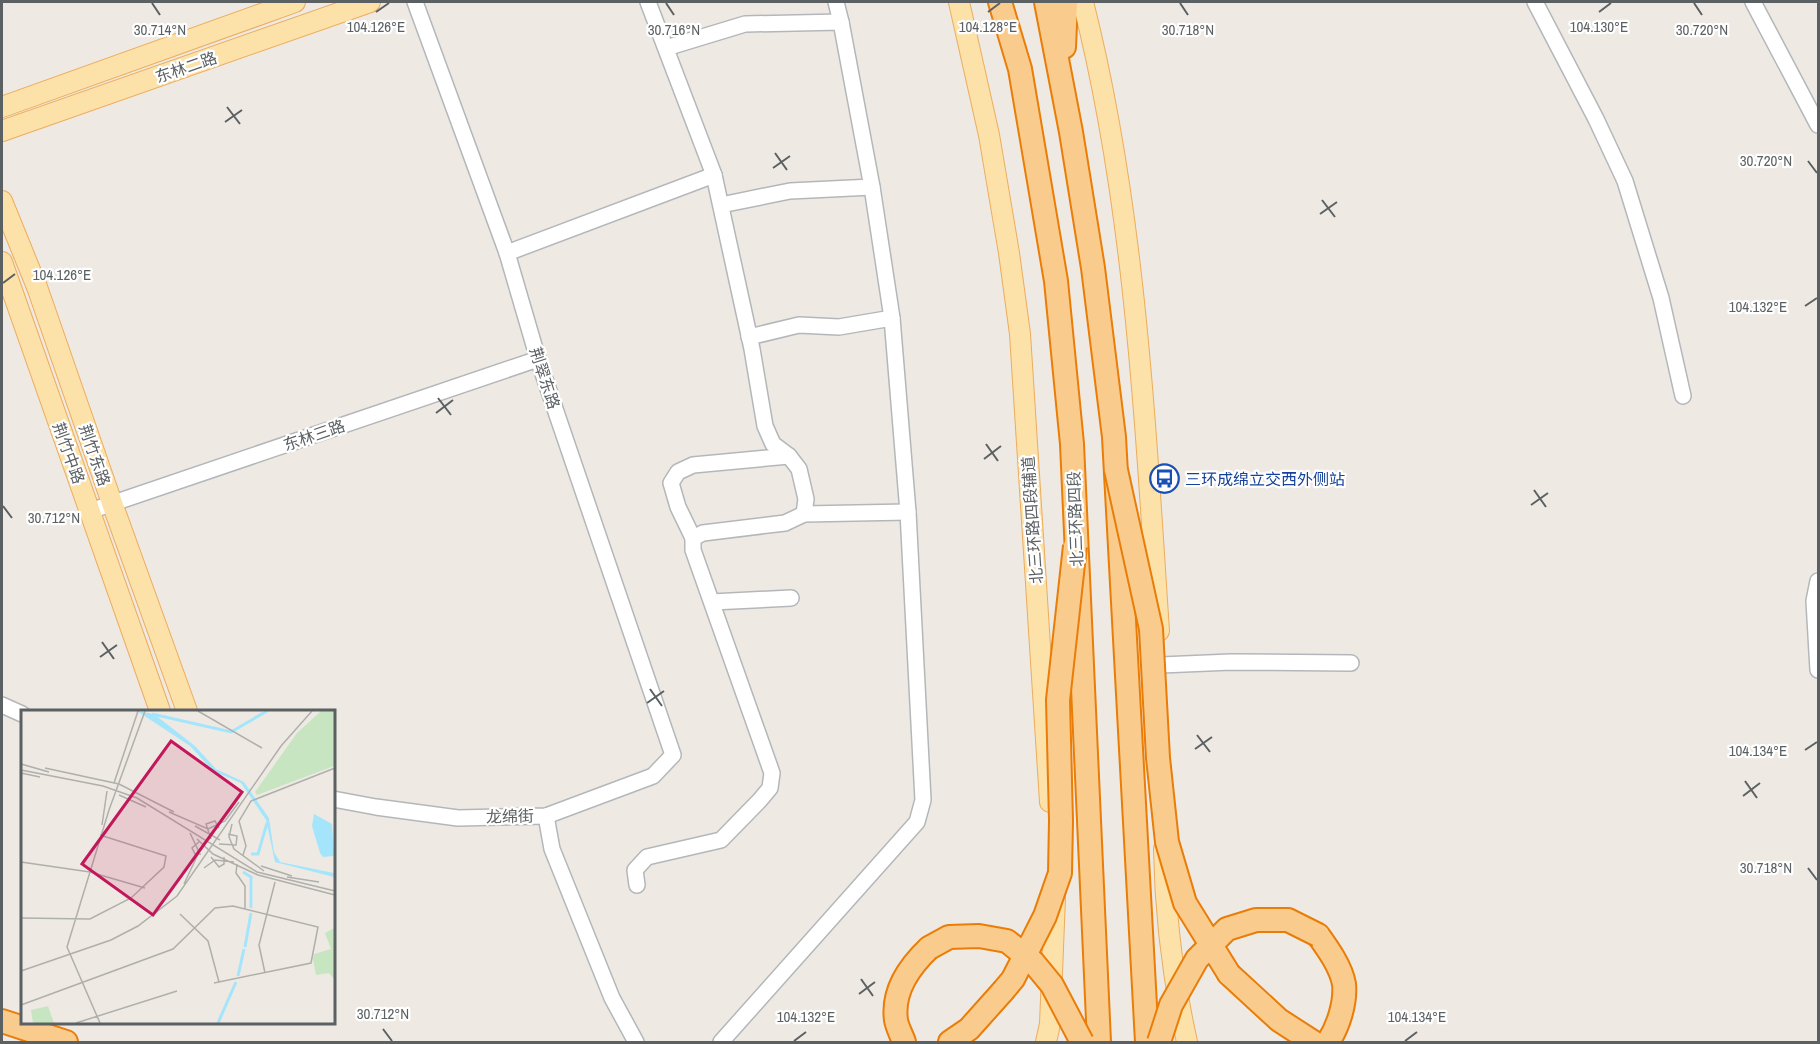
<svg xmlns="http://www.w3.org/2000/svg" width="1820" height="1044" viewBox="0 0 1820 1044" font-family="'Archivo Narrow','Noto Sans SC',sans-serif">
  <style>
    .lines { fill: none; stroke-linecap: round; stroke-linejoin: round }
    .minor-casing { stroke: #b4b7ba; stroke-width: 18 }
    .major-casing { stroke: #edac5d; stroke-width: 22 }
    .highway-casing { stroke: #ea7d07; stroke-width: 26 }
    .minor { stroke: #fff; stroke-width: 15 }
    .major { stroke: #fce1a9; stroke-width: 20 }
    .highway { stroke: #f9cc8e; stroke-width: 22 }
    .highway-bridge-casing { stroke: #ea7d07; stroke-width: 26; stroke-linecap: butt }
    .highway-bridge { stroke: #f9cc8e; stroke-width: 22 }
    .ticks { fill: none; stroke: #5b6063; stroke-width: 2 }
    .labels { text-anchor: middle; stroke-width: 4.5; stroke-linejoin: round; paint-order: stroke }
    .street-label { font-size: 16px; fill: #5b6063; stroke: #fff }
    .transit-label { font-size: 16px; fill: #164399; stroke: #fff; text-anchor: start }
    .inset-river { fill: none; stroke: #a5e5fc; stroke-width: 3 }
    .inset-road { fill: none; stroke: #afafac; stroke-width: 1.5 }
    .view { fill: #c2185b; fill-opacity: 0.15; stroke: #c2185b; stroke-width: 3 }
    .inset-edge { fill: none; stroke: #5b6063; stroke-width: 3 }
    .ticks-label { font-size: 15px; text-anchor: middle; fill: #5b6063; stroke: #fff; stroke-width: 4.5; stroke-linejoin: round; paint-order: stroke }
  </style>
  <rect width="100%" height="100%" fill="#eeeae3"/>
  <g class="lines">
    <defs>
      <g id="minor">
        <polyline points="836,2 841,22"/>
        <polyline points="1535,2 1596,119 1625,181 1661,298 1683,396"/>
        <polyline points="1753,2 1818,125"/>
        <polyline points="666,48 745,24 841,22 872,187 892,318 908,512 923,800 917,822 721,1042"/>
        <polyline points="721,205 790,191 872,187"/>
        <polyline points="507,253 714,175 648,2"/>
        <polyline points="749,337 799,325 839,327 892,318"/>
        <polyline points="90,511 538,359"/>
        <polyline points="804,514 908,512"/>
        <polyline points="693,538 678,507 671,483 678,472 693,465 789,456"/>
        <polyline points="1818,581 1814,601 1818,670"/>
        <polyline points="712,602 791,598"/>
        <polyline points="1161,665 1231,662 1351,663"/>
        <polyline points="2,705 22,714"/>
        <polyline points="333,799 376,807 458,818 546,816 653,776 673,755 538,359 507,253 415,2"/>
        <polyline points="546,816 552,849 612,998 636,1042"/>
        <polyline points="637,885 635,870 647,857 721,840 760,800 770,788 772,773 693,550 693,538 703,533 785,523 804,514 806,499 799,469 789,456 773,444 765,426 752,349 714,175"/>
      </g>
      <g id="major">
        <polyline points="959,2 989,135 1009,253 1020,334 1050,802"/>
        <path d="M1083,2C1135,207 1145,420 1159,631"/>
        <polyline points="2,107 295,2"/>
        <polyline points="2,131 370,2"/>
        <polyline points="2,201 37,287 112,503 187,711"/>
        <polyline points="2,262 160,711"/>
        <path d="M1164,849C1165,914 1173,979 1187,1042"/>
        <polyline points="1046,1042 1050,1024 1055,897"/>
      </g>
      <g id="highway">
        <polyline points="1000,2 1020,69 1056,281 1072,444 1099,1042"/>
        <polyline points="1046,2 1071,132 1093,268 1114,437 1147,1042"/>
        <polyline points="1064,47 1066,2"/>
        <path d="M1318,935C1328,949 1341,967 1344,984C1346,1003 1338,1027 1328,1042"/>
        <polyline points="1229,974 1279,1020 1313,1042"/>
        <polyline points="2,1021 66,1042"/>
        <path d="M904,1042C902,1036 897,1027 896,1020C892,991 909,967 929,948"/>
        <polyline points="950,1042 969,1029 1003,991"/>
      </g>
    </defs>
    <use href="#minor" class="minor-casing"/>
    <use href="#major" class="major-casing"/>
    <use href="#highway" class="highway-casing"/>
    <use href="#minor" class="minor"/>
    <use href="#major" class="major"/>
    <use href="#highway" class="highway"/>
    <defs>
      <g id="highway-bridge">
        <polyline points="1116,470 1151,629 1158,758 1167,842 1185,903 1229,974"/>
        <polyline points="929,948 949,937 979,936 1007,941 1033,962 1052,985 1082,1042"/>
        <polyline points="1003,991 1013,979 1045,916 1060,873 1061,821 1058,700 1075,546"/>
        <polyline points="1159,1042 1171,1005 1197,959 1227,929 1256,920 1288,920 1318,935"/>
      </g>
    </defs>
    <use href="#highway-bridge" class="highway-bridge-casing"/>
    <use href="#highway-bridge" class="highway-bridge"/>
  </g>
  <path class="ticks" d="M152,3L160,15M666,3L674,15M1180,3L1188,15M1694,3L1702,15M376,12L389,3M988,12L1000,3M1599,12L1611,3M227,107L240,124M225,122L242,110M775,153L787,170M1808,161L1817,173M773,168L790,156M1322,200L1335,217M1320,214L1337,202M3,283L15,274M1805,306L1817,298M438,398L451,415M436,413L453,400M986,444L998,461M984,459L1001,446M1534,490L1546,507M1531,505L1548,493M3,506L12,518M102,642L114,659M100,657L117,645M650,689L662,706M647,703L664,691M1197,735L1210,752M1195,749L1212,737M1805,750L1817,742M1745,781L1757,798M1743,796L1760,783M1808,868L1817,880M861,979L873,996M859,994L875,982M383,1029L392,1041M794,1041L806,1032M1405,1041L1417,1032"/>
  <defs>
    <symbol id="bus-ring" viewBox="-11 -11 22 22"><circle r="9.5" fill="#fff" stroke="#1a4fb4" stroke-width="1.5"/><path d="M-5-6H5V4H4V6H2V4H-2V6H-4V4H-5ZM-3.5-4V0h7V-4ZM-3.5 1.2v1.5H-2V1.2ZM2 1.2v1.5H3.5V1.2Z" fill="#1a4fb4"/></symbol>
  </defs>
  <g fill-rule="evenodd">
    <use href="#bus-ring" x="1148" y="462" width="33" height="33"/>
  </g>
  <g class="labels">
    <g class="street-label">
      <text transform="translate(186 67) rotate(-19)" y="6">东林二路</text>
      <text transform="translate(545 378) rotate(72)" y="6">荆翠东路</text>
      <text transform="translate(314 435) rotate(-19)" y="6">东林三路</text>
      <text transform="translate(69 453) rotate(70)" y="6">荆竹中路</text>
      <text transform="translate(95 455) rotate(71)" y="6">荆竹东路</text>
      <text transform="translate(1075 519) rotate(-92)" y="6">北三环路四段</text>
      <text transform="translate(1032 520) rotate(-94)" y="6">北三环路四段辅道</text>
      <text transform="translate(510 816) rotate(-1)" y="6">龙绵街</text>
    </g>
    <g class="transit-label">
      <text x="1185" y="485">三环成绵立交西外侧站</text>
    </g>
  </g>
  <g transform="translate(21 710)">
    <rect width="314" height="314" fill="#eeeae3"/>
    <path d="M300,1H313V56L236,85L234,82L276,23ZM313,218V269L308,263L295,265L292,249L293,244L310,239L304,223ZM27,296L33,313H12L10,300Z" fill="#c6e5c0"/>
    <path d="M116,1L133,4L174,36L195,59L223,72L248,108L253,142L259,152L313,163V167L254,152L245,110L220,73L192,61L169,36ZM293,104L311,114L313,146L302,147L299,143L291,116Z" fill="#a5e5fc"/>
    <path class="inset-river" d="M131,4L210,22L246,1M230,144H237L246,113M222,162L230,167V198M224,237L230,203M217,266L223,239M197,313L215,272"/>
    <path class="inset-road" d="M177,1L241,38M0,54L28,62M24,58L98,74L153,102M0,60L82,76L116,88L236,162L314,181M0,63L19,67M93,73L117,1M98,85L125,97M148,102L187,119L204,111L218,92M211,114L208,127L213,139L243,161M81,115L86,81M174,116L199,130M176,129L192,144L237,165L314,185M190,129L185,114L194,111L198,118M179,131L171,138L174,144H180M198,134L215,135L216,126L207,124M222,145L225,136L218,111L230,91L314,58M190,147L198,157L203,154V147M0,152L69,162L124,178M216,154L215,163L224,176V199M240,156L271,166M183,158L194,150L213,152M266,167L298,172M163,174L178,142L169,123M159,204L187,231L198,272M0,208L69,209L110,188L143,157L145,146L79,125M0,261L90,230L117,216L156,186L260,36L291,1M244,263L238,235L254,172M0,295L152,239L194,198L212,196L297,217L290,253L193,273M55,313L156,281M79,313L46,237L88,100L124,1"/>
    <path class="view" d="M150,31L221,82L132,205L61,154Z"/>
    <rect width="314" height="314" class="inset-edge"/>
  </g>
  <g class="ticks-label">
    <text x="988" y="32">104.128°E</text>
    <text x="1599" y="32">104.130°E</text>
    <text x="376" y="32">104.126°E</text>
    <text x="160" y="35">30.714°N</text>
    <text x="674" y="35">30.716°N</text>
    <text x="1188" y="35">30.718°N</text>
    <text x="1702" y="35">30.720°N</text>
    <text x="1766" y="166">30.720°N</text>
    <text x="62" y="280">104.126°E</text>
    <text x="1758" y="312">104.132°E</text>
    <text x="54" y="523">30.712°N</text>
    <text x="1758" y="756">104.134°E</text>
    <text x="1766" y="873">30.718°N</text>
    <text x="383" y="1019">30.712°N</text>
    <text x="806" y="1022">104.132°E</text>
    <text x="1417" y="1022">104.134°E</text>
  </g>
  <rect width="1820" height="1044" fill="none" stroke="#5b6063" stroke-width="6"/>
</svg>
